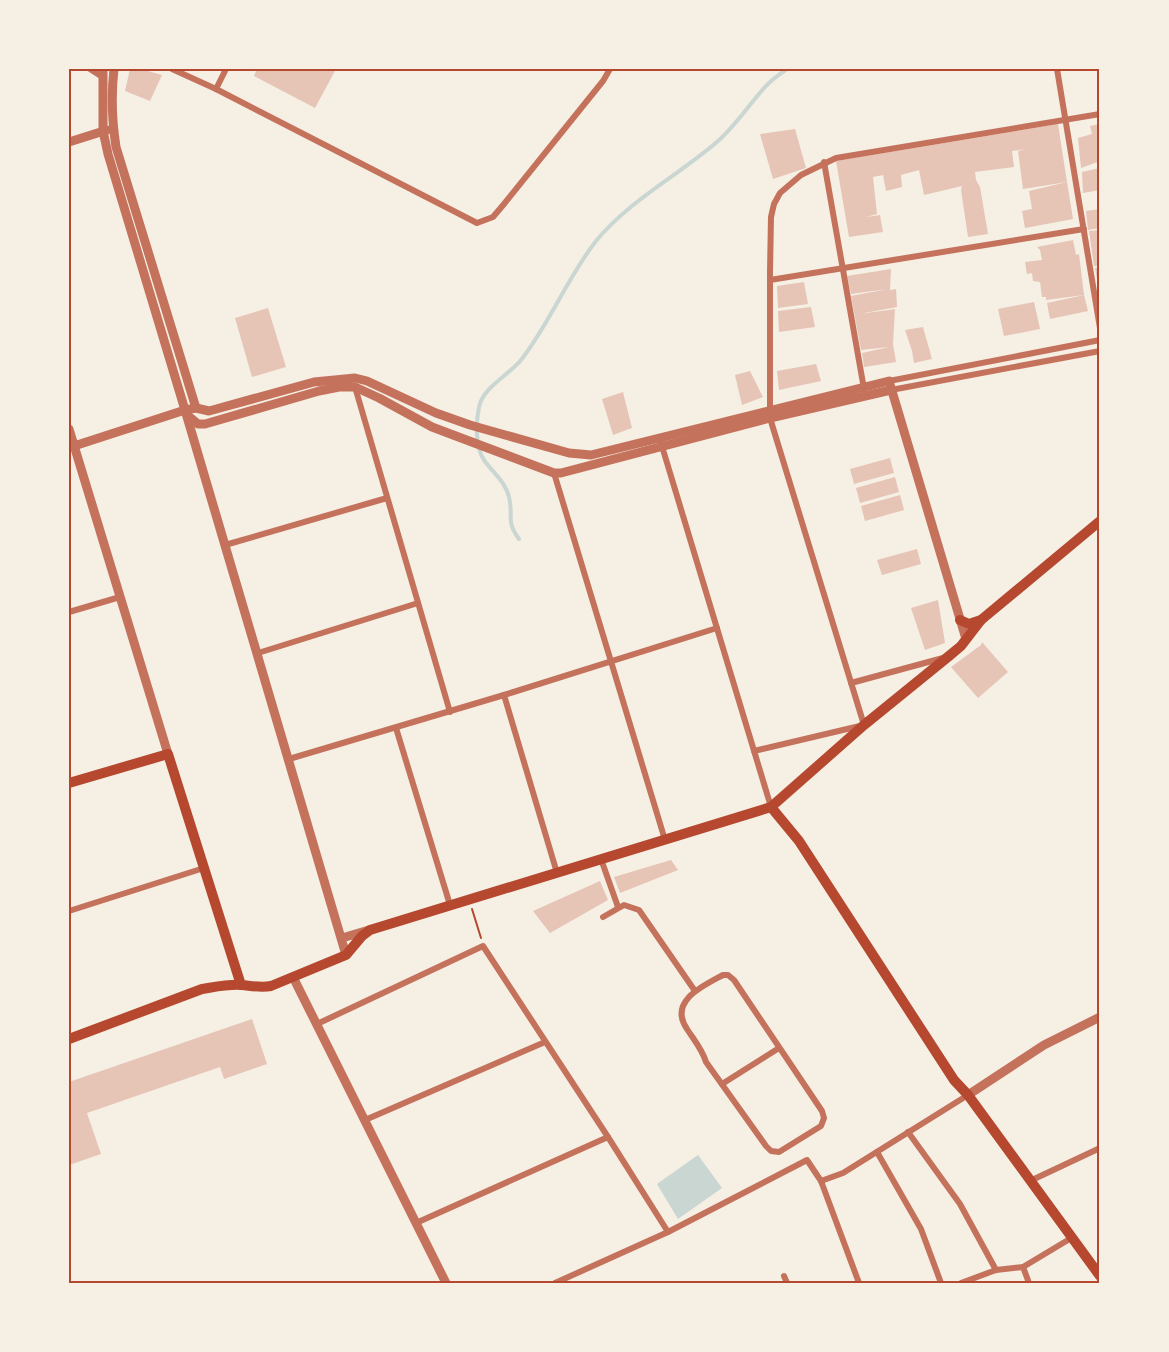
<svg xmlns="http://www.w3.org/2000/svg" width="1169" height="1352" viewBox="0 0 1169 1352" font-family="'Zilla Slab',serif">
  <style>
    .water { fill: #c9d6d2 }
    .lines { fill: none; stroke-linecap: round; stroke-linejoin: round }
    .stream { stroke: #c9d6d2; stroke-width: 4 }
    .building { fill: #e6c5b7 }
    .path { stroke: #b5482f; stroke-width: 2 }
    .minor { stroke: #c5725c; stroke-width: 6 }
    .tertiary { stroke: #c5725c; stroke-width: 9 }
    .secondary { stroke: #b5482f; stroke-width: 10 }
    .neatline { fill: none; stroke: #b5482f; stroke-width: 2 }
  </style>
  <rect width="100%" height="100%" fill="#f6efe4"/>
  <polygon class="water" points="698,1155 722,1188 678,1219 657,1184"/>
  <g class="lines">
    <path class="stream" d="M519,539C505,520 514,516 509,497C505,481 493,473 484,460C475,447 476,422 479,407C483,387 509,375 521,360C550,323 567,278 596,241C630,200 679,175 718,141C736,125 750,103 766,86C772,79 780,74 787,69"/>
  </g>
  <g class="building">
    <polygon points="130,69 141,69 162,75 150,101 125,91"/>
    <polygon points="257,69 336,69 315,108 254,76"/>
    <polygon points="1058,124 1067,182 1023,189 1018,151 1026,149 1012,151 1014,167 975,172 976,180 980,187 988,234 968,237 961,190 962,186 924,195 919,170 901,175 902,187 886,191 883,175 873,177 877,214 866,217 880,215 883,232 849,237 836,161"/>
    <polygon points="1100,124 1100,161 1081,168 1078,138 1092,134 1090,126"/>
    <polygon points="795,129 806,168 773,179 760,134"/>
    <polygon points="1100,168 1100,190 1083,193 1082,172"/>
    <polygon points="1067,182 1073,219 1025,228 1022,211 1032,209 1029,191"/>
    <polygon points="1100,209 1100,228 1088,230 1086,211"/>
    <polygon points="1100,230 1100,265 1094,266 1089,231"/>
    <polygon points="1073,240 1076,255 1079,254 1084,295 1046,300 1046,297 1042,297 1040,282 1033,281 1032,273 1027,274 1025,262 1042,260 1040,250 1037,247"/>
    <polygon points="1100,267 1100,284 1098,285 1095,268"/>
    <polygon points="891,269 890,290 896,289 897,307 859,314 895,309 893,344 896,362 864,367 862,353 889,347 861,350 851,296 888,289 851,294 847,276"/>
    <polygon points="804,282 808,304 778,308 777,286"/>
    <polygon points="1084,295 1088,311 1050,319 1047,303"/>
    <polygon points="1034,302 1040,329 1004,336 998,309"/>
    <polygon points="811,307 815,327 779,332 778,311"/>
    <polygon points="268,308 286,367 252,377 235,318"/>
    <polygon points="923,327 932,359 914,363 912,351 905,330"/>
    <polygon points="816,364 821,381 779,390 777,371"/>
    <polygon points="750,371 763,397 742,405 735,375"/>
    <polygon points="623,392 632,428 613,435 602,399"/>
    <polygon points="890,458 894,473 854,484 850,469"/>
    <polygon points="895,477 899,492 860,503 856,488"/>
    <polygon points="900,495 904,510 865,521 861,506"/>
    <polygon points="917,549 921,564 882,575 877,560"/>
    <polygon points="938,600 945,643 925,650 911,608"/>
    <polygon points="982,642 1008,672 978,698 951,667 981,645"/>
    <polygon points="671,860 678,870 620,893 614,877"/>
    <polygon points="600,881 608,900 550,933 533,911"/>
    <polygon points="252,1019 267,1064 224,1079 220,1067 87,1113 101,1154 69,1165 69,1082"/>
  </g>
  <g class="lines">
    <polyline class="path" points="472,909 481,938"/>
    <g class="minor">
      <polyline points="90,69 104,78"/>
      <polyline points="172,69 216,89 477,223 493,217 504,204 603,81 610,69"/>
      <polyline points="1057,69 1100,328"/>
      <polyline points="216,89 226,69"/>
      <polyline points="824,162 864,389"/>
      <polyline points="770,280 1084,229"/>
      <polyline points="889,381 1100,340"/>
      <polyline points="355,387 450,712"/>
      <polyline points="891,390 1100,351"/>
      <polyline points="661,443 771,807"/>
      <polyline points="554,473 665,840"/>
      <polyline points="225,545 387,498"/>
      <polyline points="69,612 120,597"/>
      <polyline points="258,653 418,603"/>
      <polyline points="851,683 943,658"/>
      <polyline points="504,695 557,873"/>
      <polyline points="396,728 450,905"/>
      <polyline points="754,751 864,725 770,418 770,272 771,217 774,204 780,193 801,175 836,158 1100,114"/>
      <polyline points="289,759 504,695 717,628"/>
      <polyline points="601,859 618,907"/>
      <polyline points="69,911 204,868"/>
      <polyline points="603,917 624,905 639,910 695,991"/>
      <path d="M723,975H728L734,980L822,1111L824,1118L821,1126L779,1152L771,1151L766,1146L706,1062C702,1049 694,1040 687,1029C668,1001 703,986 723,975Z"/>
      <polyline points="317,1024 483,946 608,1137 668,1232"/>
      <polyline points="722,1084 779,1048"/>
      <polyline points="365,1120 545,1042"/>
      <polyline points="908,1132 960,1204 996,1270"/>
      <polyline points="877,1152 921,1229 941,1283"/>
      <polyline points="1032,1180 1100,1148"/>
      <polyline points="821,1181 843,1173 968,1095"/>
      <polyline points="416,1223 608,1137"/>
      <polyline points="1023,1267 1029,1283"/>
      <polyline points="784,1276 787,1283"/>
      <polyline points="555,1283 668,1232 807,1160 821,1181 859,1283"/>
      <polyline points="961,1283 996,1270 1023,1267 1073,1237"/>
    </g>
    <g class="tertiary">
      <polyline points="103,69 103,131 108,154 185,410 346,955"/>
      <path d="M114,69C111,95 112,121 116,147L196,408"/>
      <polyline points="69,142 107,130"/>
      <polyline points="187,415 198,424 205,424 319,391 339,387 355,387 379,398 432,427 554,473 561,473 770,418 891,390"/>
      <polyline points="69,429 168,754"/>
      <polyline points="74,446 185,410 196,408 209,411 314,382 355,378 367,381 436,413 470,425 569,453 591,455 889,381 966,639"/>
      <polyline points="342,938 369,930"/>
      <polyline points="293,977 446,1283"/>
      <polyline points="968,1095 1044,1045 1100,1017"/>
    </g>
    <g class="secondary">
      <polyline points="960,620 969,624 981,620"/>
      <polyline points="69,783 168,754 241,985"/>
      <polyline points="771,807 799,841 954,1080 968,1095 1100,1276"/>
      <path d="M69,1039L202,989C215,987 228,984 242,985C252,986 261,988 271,986L346,955L362,936L370,930L771,807L864,725L949,656L961,646L981,620L1100,521"/>
    </g>
  </g>
  <rect width="1169" height="1352" fill="none" stroke="#f6efe4" stroke-width="141"/>
  <rect x="70" y="70" width="1028" height="1212" class="neatline"/>
</svg>
